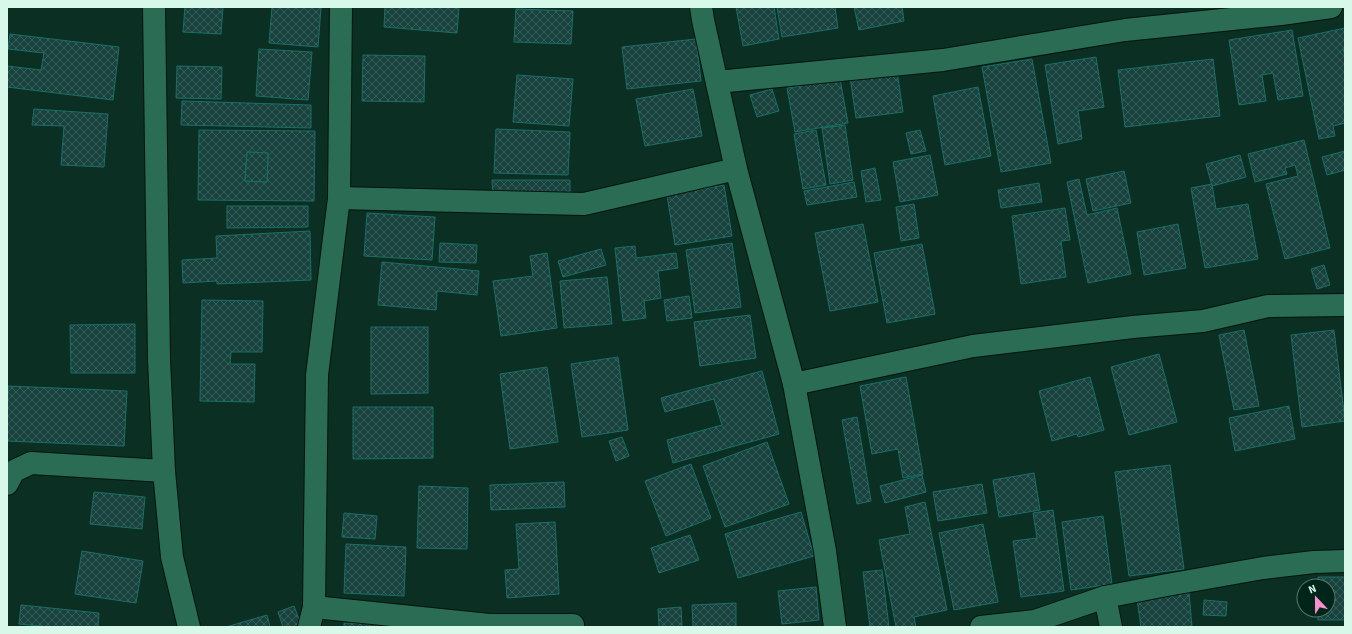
<svg xmlns="http://www.w3.org/2000/svg" width="1352" height="634" viewBox="0 0 1352 634" font-family="'Source Sans 3',sans-serif">
  <style>
    .building { fill: url(#building-cross-hatch); stroke: #196f67; fill-rule: evenodd }
    .lines { fill: none; stroke-linecap: round; stroke-linejoin: round }
    .minor-casing { stroke: #02150e; stroke-width: 24 }
    .minor { stroke: #2a6d54; stroke-width: 22 }
  </style>
  <defs>
    <pattern id="building-cross-hatch" width="8" height="8" patternUnits="userSpaceOnUse"><rect width="8" height="8" fill="#18423e"/><path d="M0 0l8 8M0 8l8-8" fill="none" stroke="#395e5a"/></pattern>
  </defs>
  <rect width="100%" height="100%" fill="#0c2f23"/>
  <g class="building">
    <polygon points="185,7 223,7 221,34 183,32"/>
    <polygon points="272,7 321,7 318,47 269,43"/>
    <polygon points="385,7 459,7 457,33 384,27"/>
    <polygon points="736,7 774,7 779,39 743,46"/>
    <polygon points="777,7 835,7 838,28 782,37"/>
    <polygon points="854,7 902,7 904,21 859,30"/>
    <polygon points="516,9 573,11 571,44 514,42"/>
    <polygon points="1345,28 1345,48 1343,48 1345,57 1345,123 1333,126 1335,136 1319,139 1298,38"/>
    <polygon points="1292,30 1303,96 1278,100 1273,73 1262,75 1266,101 1239,105 1229,40"/>
    <polygon points="10,34 119,47 113,100 7,87 7,66 41,70 44,53 8,49"/>
    <polygon points="696,39 701,81 627,89 622,47"/>
    <polygon points="259,49 312,52 308,100 256,96"/>
    <polygon points="363,55 425,56 424,102 362,101"/>
    <polygon points="1096,57 1104,107 1078,111 1082,139 1058,144 1045,65"/>
    <polygon points="1032,59 1051,163 1001,172 982,67"/>
    <polygon points="1213,59 1220,116 1125,127 1118,70"/>
    <polygon points="177,66 222,67 221,99 176,98"/>
    <polygon points="897,71 903,112 856,118 850,77"/>
    <polygon points="517,75 573,79 569,126 513,122"/>
    <polygon points="840,79 848,123 795,132 787,88 802,86 802,83"/>
    <polygon points="978,87 991,156 945,165 933,96"/>
    <polygon points="693,89 702,136 645,146 636,99"/>
    <polygon points="772,89 779,111 757,117 750,95"/>
    <polygon points="182,101 311,105 311,128 181,125"/>
    <polygon points="34,109 108,114 104,167 61,165 64,126 32,125"/>
    <polygon points="845,125 853,180 830,184 822,128"/>
    <polygon points="496,129 570,132 568,175 494,173"/>
    <path d="M199,130L315,131L314,201L198,200ZM247,152L268,153L267,182L245,181Z"/>
    <polygon points="816,130 826,185 803,189 794,134"/>
    <polygon points="920,130 926,151 911,154 906,133"/>
    <polygon points="1304,140 1330,248 1285,259 1266,184 1298,176 1295,165 1285,168 1287,174 1255,182 1248,154"/>
    <polygon points="1345,151 1345,170 1327,175 1322,157"/>
    <polygon points="247,152 268,153 267,182 245,181"/>
    <polygon points="930,155 938,195 900,202 893,162"/>
    <polygon points="1240,155 1246,177 1212,186 1206,164"/>
    <polygon points="875,168 881,200 866,202 861,171"/>
    <polygon points="1124,171 1131,203 1093,211 1086,179"/>
    <polygon points="1079,179 1087,215 1117,208 1131,274 1088,283 1067,182"/>
    <polygon points="492,180 570,180 570,198 493,199"/>
    <polygon points="854,182 857,197 807,205 804,191"/>
    <polygon points="1039,183 1042,202 1001,208 998,190"/>
    <polygon points="1212,184 1216,209 1248,204 1258,259 1205,268 1191,188"/>
    <polygon points="724,185 732,236 675,245 667,195"/>
    <polygon points="914,204 919,238 901,241 896,207"/>
    <polygon points="227,206 308,206 308,227 227,228"/>
    <polygon points="1065,208 1070,240 1061,241 1066,277 1021,284 1012,216"/>
    <polygon points="367,213 435,217 432,260 364,256"/>
    <polygon points="863,224 878,302 830,311 815,233"/>
    <polygon points="1178,224 1186,268 1144,275 1137,232"/>
    <polygon points="310,231 311,280 217,284 217,281 183,283 182,260 217,258 216,236"/>
    <polygon points="440,243 477,245 476,263 439,262"/>
    <polygon points="732,243 741,307 695,313 686,250"/>
    <polygon points="922,244 935,314 887,323 874,253"/>
    <polygon points="635,246 636,258 676,253 678,268 658,271 661,298 644,301 646,318 623,321 615,248"/>
    <polygon points="601,249 606,265 563,277 558,261"/>
    <polygon points="547,253 557,328 501,336 493,281 533,276 530,256"/>
    <polygon points="382,262 479,271 477,295 437,291 436,310 378,305"/>
    <polygon points="1324,265 1330,285 1317,289 1311,269"/>
    <polygon points="607,277 612,324 564,328 560,281"/>
    <polygon points="689,296 692,318 667,321 664,300"/>
    <polygon points="202,300 263,301 262,352 231,352 230,364 255,364 254,402 200,401"/>
    <polygon points="750,315 756,358 700,366 694,322"/>
    <polygon points="135,324 135,373 71,373 70,325"/>
    <polygon points="371,327 428,327 428,393 371,394"/>
    <polygon points="1244,330 1259,406 1234,410 1219,335"/>
    <polygon points="1334,330 1345,421 1302,427 1291,335"/>
    <polygon points="1159,354 1177,422 1129,435 1111,367"/>
    <polygon points="618,357 628,430 582,437 571,364"/>
    <polygon points="547,367 558,442 510,449 500,374"/>
    <polygon points="762,371 779,434 673,463 667,440 722,425 714,399 665,412 661,398"/>
    <polygon points="906,377 923,474 903,478 898,449 872,454 860,386"/>
    <polygon points="1090,377 1104,430 1078,437 1077,434 1052,441 1039,391"/>
    <polygon points="8,386 127,391 124,446 7,441"/>
    <polygon points="1289,406 1295,439 1235,451 1229,418"/>
    <polygon points="353,407 433,407 433,458 353,459"/>
    <polygon points="857,417 871,501 857,504 842,420"/>
    <polygon points="622,437 629,456 616,461 609,441"/>
    <polygon points="767,442 789,504 725,527 703,466"/>
    <polygon points="691,464 711,518 666,536 645,481"/>
    <polygon points="1170,465 1184,569 1129,576 1115,472"/>
    <polygon points="1034,473 1040,510 999,517 993,480"/>
    <polygon points="922,475 926,492 885,503 880,486"/>
    <polygon points="564,482 565,507 491,510 490,485"/>
    <polygon points="982,484 987,513 938,521 933,492"/>
    <polygon points="419,486 468,488 467,549 417,548"/>
    <polygon points="94,492 145,497 142,529 90,524"/>
    <polygon points="925,502 947,610 914,617 916,627 896,627 879,540 910,534 905,507"/>
    <polygon points="1053,510 1064,591 1021,597 1013,541 1037,538 1033,513"/>
    <polygon points="801,512 814,556 738,578 725,534"/>
    <polygon points="344,513 377,516 375,539 342,537"/>
    <polygon points="1103,516 1112,584 1071,590 1062,522"/>
    <polygon points="555,522 559,594 507,598 505,570 519,569 516,524"/>
    <polygon points="983,524 998,602 954,610 939,533"/>
    <polygon points="690,535 699,560 659,573 651,548"/>
    <polygon points="346,544 406,547 404,596 344,593"/>
    <polygon points="82,551 143,561 136,603 75,594"/>
    <polygon points="882,570 889,627 870,627 863,572"/>
    <polygon points="1318,577 1345,577 1345,620 1318,620 1318,610 1328,610 1328,586 1318,586"/>
    <polygon points="816,587 819,620 782,624 778,591"/>
    <polygon points="1189,593 1192,627 1141,627 1137,599"/>
    <polygon points="1204,600 1227,602 1226,616 1203,615"/>
    <polygon points="736,603 736,627 693,627 692,605"/>
    <polygon points="21,605 99,613 98,627 49,627 19,624"/>
    <polygon points="294,606 301,625 295,627 283,627 278,612"/>
    <polygon points="681,607 682,627 659,627 658,609"/>
    <polygon points="267,615 270,627 226,627"/>
    <polygon points="344,623 415,625 415,627 344,627"/>
  </g>
  <g class="lines">
    <defs>
      <g id="minor">
        <polyline points="154,7 159,359 164,471 172,557 189,627"/>
        <polyline points="701,7 703,20 736,169 794,384 825,551 835,627"/>
        <polyline points="717,82 943,60 1125,30 1281,14 1331,7"/>
        <polyline points="339,198 584,204 736,169"/>
        <polyline points="794,384 973,346 1133,327 1203,321 1268,306 1345,305"/>
        <polyline points="7,484 14,471 31,463 164,471"/>
        <polyline points="1105,597 1111,627"/>
        <polyline points="314,607 489,625 573,625"/>
        <polyline points="309,627 314,607 317,375 339,198 341,7"/>
        <polyline points="981,627 1035,621 1105,597 1167,585 1263,568 1314,562 1345,561"/>
      </g>
    </defs>
    <use href="#minor" class="minor-casing"/>
    <use href="#minor" class="minor"/>
  </g>
  <rect width="1352" height="634" fill="none" stroke="#d8f9ea" stroke-width="16"/>
  <g transform="translate(1316 598) rotate(338)"><circle r="19" fill="#022519" stroke="#587a6d"/>
  <path d="M0-3L7 15L0 10L-7 15Z" fill="#f890cb"/>
  <text y="-6" font-size="11" font-weight="bold" text-anchor="middle" fill="#d8f9ea">N</text>
  </g>
</svg>
